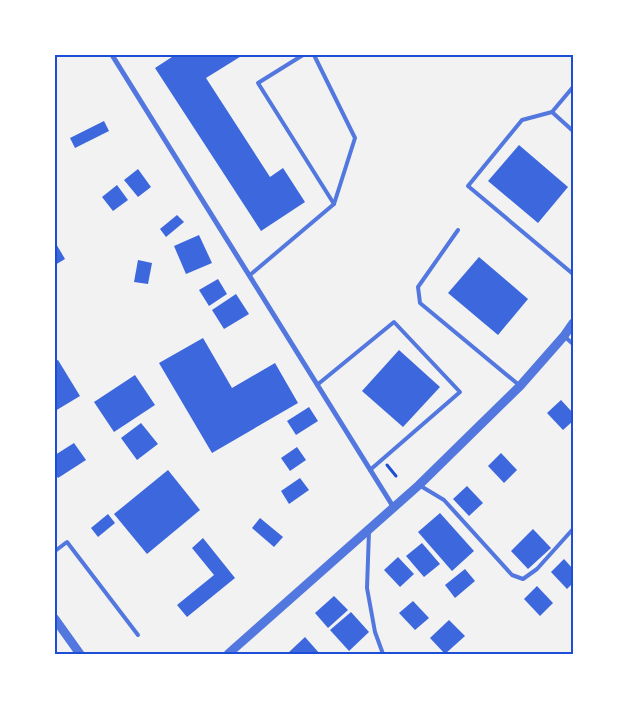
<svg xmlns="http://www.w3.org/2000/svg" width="628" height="709" viewBox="0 0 628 709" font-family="Arial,sans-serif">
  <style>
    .building { fill: #3d67dc }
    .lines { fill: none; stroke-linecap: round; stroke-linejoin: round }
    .path { stroke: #1d4ed8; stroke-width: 3 }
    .service { stroke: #5277de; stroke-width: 4 }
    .minor { stroke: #5277de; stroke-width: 5 }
    .tertiary { stroke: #5277de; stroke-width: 9 }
    .neatline { fill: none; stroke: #1d4ed8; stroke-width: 2 }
  </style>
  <rect width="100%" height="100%" fill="#f2f2f2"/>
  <g class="building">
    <polygon points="175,55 243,55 206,78 270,177 283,168 305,202 261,231 155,68"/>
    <polygon points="104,121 109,131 75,148 70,138"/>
    <polygon points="519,145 568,187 538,223 488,181"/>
    <polygon points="138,169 151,187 138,197 124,180"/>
    <polygon points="117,185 128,200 113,211 102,197"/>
    <polygon points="177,215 184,222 166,237 160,229"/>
    <polygon points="199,235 212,263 186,274 174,246"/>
    <polygon points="55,242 65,259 55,265"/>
    <polygon points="479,257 528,299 498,335 448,293"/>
    <polygon points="138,260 152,263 148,284 134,282"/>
    <polygon points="218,279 227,294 209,306 199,290"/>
    <polygon points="236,294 249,314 224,329 212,310"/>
    <polygon points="203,338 232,388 275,363 298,403 212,453 159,363"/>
    <polygon points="399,350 440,387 403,427 362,391"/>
    <polygon points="58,360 80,396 55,411 55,361"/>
    <polygon points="135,375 155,405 114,432 94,402"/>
    <polygon points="561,400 573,413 573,421 563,430 547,413"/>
    <polygon points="309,407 318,421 296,435 287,421"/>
    <polygon points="141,423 158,444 137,460 121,438"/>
    <polygon points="74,443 86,460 58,478 55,474 55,455"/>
    <polygon points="297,447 306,460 290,471 281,458"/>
    <polygon points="501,453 517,470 504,483 488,466"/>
    <polygon points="168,470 200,510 147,554 114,514"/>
    <polygon points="300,478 309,490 289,504 281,491"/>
    <polygon points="467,486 483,503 469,516 453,499"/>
    <polygon points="440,513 474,551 452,571 418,532"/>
    <polygon points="108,514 115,523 98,537 91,528"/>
    <polygon points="260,518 283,537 274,547 252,528"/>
    <polygon points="533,529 551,548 528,569 511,551"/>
    <polygon points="203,538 235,578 187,617 177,605 214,575 192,548"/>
    <polygon points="422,543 440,564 424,577 406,556"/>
    <polygon points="398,557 414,574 400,587 384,570"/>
    <polygon points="564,559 573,569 573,583 567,589 551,572"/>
    <polygon points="465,569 475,581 455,598 445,585"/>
    <polygon points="537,586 553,603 540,616 524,599"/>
    <polygon points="334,596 348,610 328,628 315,613"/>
    <polygon points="413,601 429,618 415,630 399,613"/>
    <polygon points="351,612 369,632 349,651 330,630"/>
    <polygon points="449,620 465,636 445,654 430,638"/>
    <polygon points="305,637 320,654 289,654 288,653"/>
  </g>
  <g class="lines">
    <polyline class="path" points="387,465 396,476"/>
    <g class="service">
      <polyline points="303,55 258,83 334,204"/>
      <polyline points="573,87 552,112 522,120 468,186 573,274"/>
      <polyline points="552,112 573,131"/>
      <polyline points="458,230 418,287 420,303 519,385"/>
      <polyline points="250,275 334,204 355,138 314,55"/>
      <polyline points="564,336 573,344"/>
      <polyline points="317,385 394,322 460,392 370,470"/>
      <polyline points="419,485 444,500 512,575 523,579 537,569 573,529"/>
      <polyline points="369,531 367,588 375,632 383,654"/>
      <polyline points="55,551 67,542 138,635"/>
    </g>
    <polyline class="minor" points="112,55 394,508"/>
    <g class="tertiary">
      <polyline points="55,619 80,654"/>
      <polyline points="228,654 419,485 520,386 564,336 573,323"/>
    </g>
  </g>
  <rect width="628" height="709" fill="none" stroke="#ffffff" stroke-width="112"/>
  <rect x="56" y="56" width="516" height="597" class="neatline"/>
</svg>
